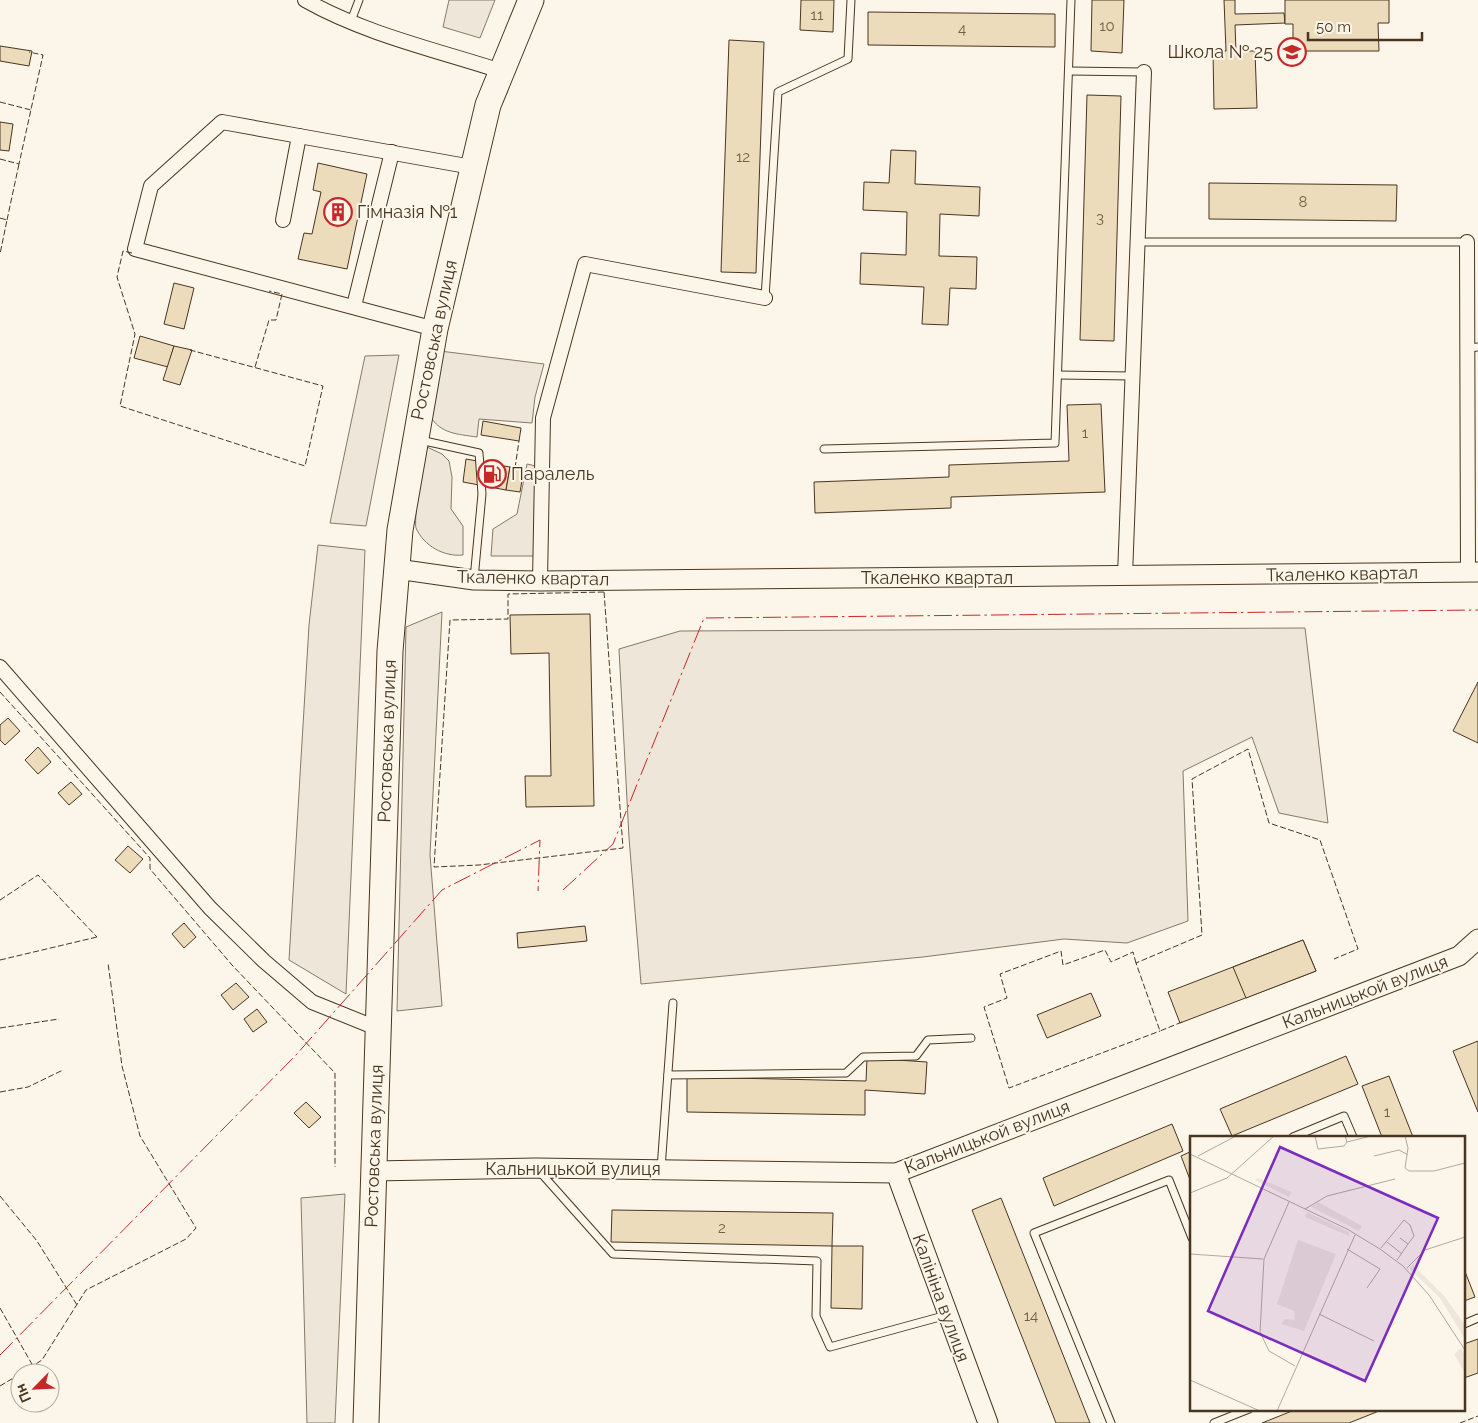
<svg xmlns="http://www.w3.org/2000/svg" width="1478" height="1423" viewBox="0 0 1478 1423" font-family="Raleway,sans-serif">
  <style>
    .green { fill: #ede6d9; stroke: #887966 }
    .building { fill: #ecdcbc; stroke: #4a3520 }
    .lines { fill: none; stroke-linecap: round; stroke-linejoin: round }
    .lane-casing { stroke: #4a3520; stroke-width: 9 }
    .street-casing { stroke: #4a3520; stroke-width: 16 }
    .secondary-casing { stroke: #4a3520; stroke-width: 21 }
    .highway-casing { stroke: #4a3520; stroke-width: 27 }
    .lane { stroke: #fbf6e9; stroke-width: 7 }
    .street { stroke: #fbf6e9; stroke-width: 14 }
    .secondary { stroke: #fbf6e9; stroke-width: 19 }
    .highway { stroke: #fbf6e9; stroke-width: 25 }
    .fence { stroke: #4a3520; stroke-width: 1; stroke-dasharray: 6 2.5; stroke-linecap: butt }
    .power { stroke: #c62828; stroke-width: 1; stroke-dasharray: 18 4 2.5 4; stroke-linecap: butt }
    .labels { text-anchor: middle; stroke-width: 4; stroke-linejoin: round; paint-order: stroke }
    .number-label { font-size: 15px; fill: #725f47 }
    .poi-label { font-size: 18px; fill: #4a3520; stroke: #fbf6e9; text-anchor: start }
    .street-label { font-size: 18px; fill: #4a3520; stroke: #fbf6e9 }
    .inset-road { fill: none; stroke: #b4a999; stroke-width: 1 }
    .view { fill: #7b2cbf; fill-opacity: 0.15; stroke: #7b2cbf; stroke-width: 2.5 }
    .inset-edge { fill: none; stroke: #4a3520; stroke-width: 2.5 }
  </style>
  <rect width="100%" height="100%" fill="#fbf6e9"/>
  <g class="green">
    <polygon points="449,0 495,0 480,38 443,27"/>
    <path d="M440,351L544,364L535,397L532,423L479,419L477,437C457,434 441,434 430,416Z"/>
    <polygon points="399,355 366,526 330,523 365,356"/>
    <path d="M427,447L442,454L449,461L452,477L451,509L463,526V555C444,557 424,546 416,528C414,523 420,465 422,458C423,454 425,451 427,447Z"/>
    <polygon points="527,464 536,466 536,556 491,556 493,529 517,514"/>
    <polygon points="318,545 365,550 346,994 289,960 309,625"/>
    <polygon points="442,612 430,855 442,1006 397,1011 406,627"/>
    <polygon points="1305,628 1328,823 1279,813 1252,737 1183,771 1188,921 1127,943 1064,939 923,957 641,984 629,838 619,649 680,631"/>
    <polygon points="345,1194 335,1423 307,1423 301,1198"/>
  </g>
  <g class="building">
    <polygon points="801,0 834,0 833,32 800,30"/>
    <polygon points="1092,0 1124,0 1122,53 1091,51"/>
    <polygon points="1224,0 1235,0 1235,14 1284,13 1285,23 1235,25 1236,51 1255,51 1257,108 1214,109 1213,52 1226,51"/>
    <polygon points="1285,0 1389,0 1389,23 1378,23 1379,51 1293,51 1293,24 1285,24"/>
    <polygon points="868,12 1055,14 1055,47 868,45"/>
    <polygon points="729,40 764,42 756,273 721,272"/>
    <polygon points="0,46 32,51 29,66 0,61"/>
    <polygon points="1087,95 1121,96 1114,341 1080,340"/>
    <polygon points="0,122 13,124 9,151 0,150"/>
    <polygon points="891,150 916,151 915,184 980,187 979,216 940,214 939,256 977,257 976,289 950,288 948,325 922,324 924,287 860,284 861,253 906,255 907,212 863,210 864,182 889,183"/>
    <polygon points="318,163 367,174 347,269 298,259 304,233 312,234 321,192 313,190"/>
    <polygon points="1209,183 1397,185 1396,221 1209,219"/>
    <polygon points="174,283 194,288 184,329 164,324"/>
    <polygon points="140,336 174,346 168,367 134,358"/>
    <polygon points="174,346 192,350 180,385 163,380"/>
    <polygon points="1101,404 1105,492 951,497 951,508 815,513 814,482 949,477 949,465 1069,461 1067,405"/>
    <polygon points="483,421 521,428 519,441 481,435"/>
    <polygon points="466,459 510,467 506,490 463,482"/>
    <polygon points="510,467 524,469 520,492 506,490"/>
    <polygon points="590,614 594,806 526,807 525,776 551,776 549,653 511,654 510,615"/>
    <polygon points="1478,682 1478,743 1453,731"/>
    <polygon points="8,718 20,731 5,745 0,740 0,725"/>
    <polygon points="38,747 51,762 38,774 25,760"/>
    <polygon points="71,782 82,794 69,805 58,793"/>
    <polygon points="128,846 143,859 130,873 115,860"/>
    <polygon points="184,923 196,937 184,948 172,934"/>
    <polygon points="585,926 587,941 518,948 517,933"/>
    <polygon points="1303,940 1316,971 1180,1023 1168,992"/>
    <polygon points="1303,940 1316,971 1246,998 1233,967"/>
    <polygon points="236,983 249,997 233,1010 221,995"/>
    <polygon points="1091,993 1101,1016 1047,1038 1037,1015"/>
    <polygon points="257,1009 267,1022 253,1032 244,1019"/>
    <polygon points="1478,1041 1478,1112 1453,1051"/>
    <polygon points="1346,1056 1358,1084 1232,1136 1220,1109"/>
    <polygon points="867,1058 927,1062 925,1094 865,1090 865,1115 687,1112 687,1077 866,1081"/>
    <polygon points="1389,1076 1413,1137 1382,1137 1362,1086"/>
    <polygon points="306,1102 321,1117 309,1128 294,1113"/>
    <polygon points="1172,1124 1183,1151 1054,1206 1043,1178"/>
    <polygon points="1192,1151 1192,1185 1181,1156"/>
    <polygon points="1001,1198 1090,1423 1056,1423 972,1210"/>
    <polygon points="612,1210 833,1213 832,1246 611,1242"/>
    <polygon points="832,1246 863,1246 862,1309 831,1308"/>
    <polygon points="1464,1269 1475,1297 1464,1301"/>
    <polygon points="1478,1339 1478,1373 1464,1378 1464,1344"/>
    <polygon points="1297,1409 1384,1409 1349,1423 1262,1423"/>
  </g>
  <g class="lines">
    <defs>
      <g id="lane">
        <polyline points="351,21 359,0"/>
        <polyline points="1069,71 1144,72"/>
        <polyline points="1137,242 1467,242"/>
        <polyline points="765,298 778,92 848,59 851,0"/>
        <polyline points="1468,348 1478,347"/>
        <polyline points="1058,375 1132,376"/>
        <polyline points="420,440 479,453 482,494 474,579"/>
        <polyline points="824,449 1055,443 1071,0"/>
        <polyline points="668,1075 846,1073 863,1057 916,1056 928,1040 971,1038"/>
        <polyline points="1293,1137 1344,1116 1353,1137"/>
        <polyline points="661,1169 673,1003"/>
        <polyline points="540,1172 613,1254 817,1261 816,1316 830,1347 947,1315"/>
        <polyline points="1464,1324 1478,1318"/>
        <polyline points="1111,1423 1034,1233 1169,1180 1192,1238"/>
        <polyline points="1214,1423 1249,1409"/>
      </g>
      <g id="street">
        <path d="M305,0C365,34 436,50 501,71"/>
        <polyline points="299,136 222,122 151,186 135,249 435,329"/>
        <polyline points="283,220 299,136 472,167"/>
        <polyline points="1467,242 1468,572"/>
        <polyline points="354,306 392,152"/>
        <polyline points="1125,576 1144,72"/>
        <polyline points="540,581 543,418 585,264 765,298"/>
        <polyline points="0,667 210,908 264,961 312,1002 379,1029"/>
      </g>
      <g id="secondary">
        <polyline points="397,569 474,580 540,581 1478,572"/>
        <polyline points="373,1171 536,1168 896,1173 1459,956 1478,939"/>
        <polyline points="896,1173 988,1423"/>
      </g>
      <polyline id="highway" points="366,1423 390,651 400,530 435,329 488,105 531,0"/>
    </defs>
    <use href="#lane" class="lane-casing"/>
    <use href="#street" class="street-casing"/>
    <use href="#secondary" class="secondary-casing"/>
    <use href="#highway" class="highway-casing"/>
    <use href="#lane" class="lane"/>
    <use href="#street" class="street"/>
    <use href="#secondary" class="secondary"/>
    <use href="#highway" class="highway"/>
    <g class="fence">
      <polyline points="0,102 31,110"/>
      <polyline points="0,159 19,164 43,55 29,52"/>
      <polyline points="0,218 7,220 0,254"/>
      <polyline points="7,220 19,164"/>
      <polyline points="132,253 123,251 117,277 135,334 120,406 305,466 323,386 190,350"/>
      <polyline points="255,367 269,320 276,320 282,294 269,291"/>
      <polyline points="515,468 519,441"/>
      <polygon points="604,592 623,848 479,865 434,867 450,620 508,619 508,594"/>
      <polyline points="0,692 150,858 150,869 232,965 335,1073 335,1167"/>
      <polyline points="0,900 38,875 97,937"/>
      <polyline points="0,960 97,937"/>
      <polyline points="1136,963 1133,952 1111,962 1105,950 1063,965 1061,951 1000,974 1007,998 984,1007 1009,1088 1160,1031"/>
      <polyline points="1182,1022 1160,1031 1136,963 1202,935 1192,779 1248,749 1269,823 1320,840 1358,949 1334,959"/>
      <polyline points="0,1028 59,1019"/>
      <polyline points="0,1092 28,1087 63,1070"/>
      <polyline points="0,1196 37,1241 77,1305"/>
      <polyline points="0,1308 33,1366"/>
      <polyline points="22,1373 42,1360 86,1290 186,1239 196,1228 140,1136 122,1066 108,963"/>
      <polyline points="0,1386 20,1374"/>
      <polyline points="1460,1423 1478,1416"/>
    </g>
    <g class="power">
      <polyline points="563,890 613,844 704,618 1478,610"/>
      <polyline points="0,1355 296,1055 442,890 540,840 538,891"/>
    </g>
  </g>
  <defs>
    <symbol id="school-ring" viewBox="-11 -11 22 22"><circle r="9.5" fill="#fbf6e9" stroke="#c62828" stroke-width="1.5"/><path d="M0-5L7-2L0 1L-7-2ZM-4 1L0 2.5L4 1V4Q0 6-4 4Z" fill="#c62828"/></symbol>
    <symbol id="building-ring" viewBox="-11 -11 22 22"><circle r="9.5" fill="#fbf6e9" stroke="#c62828" stroke-width="1.5"/><path d="M-4-6H4V6H1V3H-1V6H-4ZM-2.5-4.3h1.7v1.8h-1.7ZM.8-4.3h1.7v1.8H.8ZM-2.5-1h1.7V.8h-1.7ZM.8-1h1.7V.8H.8Z" fill="#c62828"/></symbol>
    <symbol id="fuel-ring" viewBox="-11 -11 22 22"><circle r="9.5" fill="#fbf6e9" stroke="#c62828" stroke-width="1.5"/><path d="M-5.5-6h7V0h2V4h1.3V-2.5L3-4.5l.8-.8L6-3V5H2.5V1h-1V6h-7ZM-4.2-4.7v3.2H.2V-4.7Z" fill="#c62828"/></symbol>
  </defs>
  <g fill-rule="evenodd">
    <use href="#school-ring" x="1276" y="36" width="32" height="32"/>
    <use href="#building-ring" x="322" y="196" width="32" height="32"/>
    <use href="#fuel-ring" x="476" y="458" width="32" height="32"/>
  </g>
  <g class="labels">
    <g class="number-label">
      <text x="817" y="20">11</text>
      <text x="1107" y="31">10</text>
      <text x="962" y="34">4</text>
      <text x="743" y="162">12</text>
      <text x="1303" y="207">8</text>
      <text x="1100" y="223">3</text>
      <text x="1085" y="438">1</text>
      <text x="1387" y="1117">1</text>
      <text x="722" y="1233">2</text>
      <text x="1031" y="1321">14</text>
    </g>
    <g class="poi-label">
      <text x="1273" y="58" text-anchor="end">Школа № 25</text>
      <text x="357" y="218">Гімназія №1</text>
      <text x="511" y="480">Паралель</text>
    </g>
    <g class="street-label">
      <text transform="translate(434 340) rotate(-78)" y="6">Ростовська вулиця</text>
      <text transform="translate(1342 574) rotate(-1)" y="6">Ткаленко квартал</text>
      <text transform="translate(533 578) rotate(1)" y="6">Ткаленко квартал</text>
      <text x="937" y="584">Ткаленко квартал</text>
      <text transform="translate(387 741) rotate(-88)" y="6">Ростовська вулиця</text>
      <text transform="translate(1365 992) rotate(-21)" y="6">Кальницькой вулиця</text>
      <text transform="translate(987 1137) rotate(-21)" y="6">Кальницькой вулиця</text>
      <text transform="translate(374 1146) rotate(-88)" y="6">Ростовська вулиця</text>
      <text x="573" y="1175">Кальницькой вулиця</text>
      <text transform="translate(941 1298) rotate(70)" y="6">Калініна вулиця</text>
    </g>
  </g>
  <g transform="translate(1190 1136)">
    <rect width="275" height="275" fill="#fbf6e9"/>
    <path d="M68,42L101,56L99,61L65,44ZM128,66L172,90L169,95L121,71ZM117,76L159,96V100L115,81ZM108,104L146,118L114,195L91,188L95,183L105,184L104,175L87,168ZM223,129L255,161L275,189V203L250,162L220,133ZM271,212L275,220V237L264,218Z" fill="#ede6d9"/>
    <path class="inset-road" d="M125,0L128,13L154,10L157,6M155,0L157,6L181,0M215,0L218,12L215,32L219,35H244L275,27M0,18L157,93L190,113L213,130L239,159L275,214M8,20L46,0M184,20L209,14L218,19M0,57L37,42L84,0M99,66L74,123L70,196L79,215L105,230M115,73L137,60L205,43M197,106L212,118M191,112L214,84L220,89L224,100L218,108M157,113L190,133L177,152M0,118L73,123M207,124L218,108L210,102M217,132L235,114L275,101M129,178L184,205M112,216L149,232M0,244L70,275M87,275L165,99"/>
    <path class="view" d="M90,11L248,82L175,245L18,175Z"/>
    <rect width="275" height="275" class="inset-edge"/>
  </g>
  <g transform="translate(35 1388) rotate(246)"><circle r="24" fill="#fbf6e9" stroke="#b4a999"/>
  <path d="M0-4L9 19L0 12L-9 19Z" fill="#c62828"/>
  <text y="-8" font-size="14" font-weight="bold" text-anchor="middle" fill="#4a3520">Пн</text>
  </g>
  <path d="M1308 32v8h114v-8" fill="none" stroke="#4a3520" stroke-width="2.5"/>
  <text x="1316" y="32" font-size="15" fill="#4a3520" stroke="#fbf6e9" stroke-width="4" paint-order="stroke">50 m</text>
</svg>
